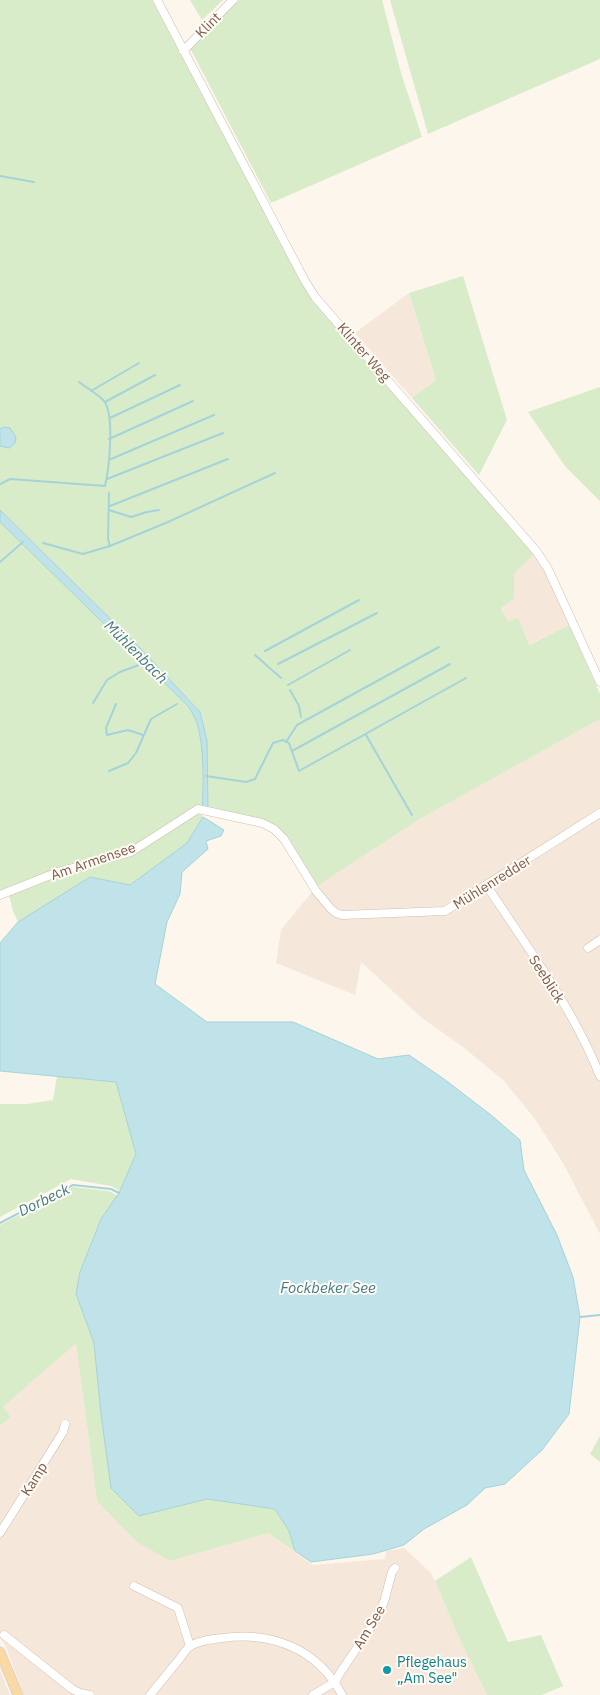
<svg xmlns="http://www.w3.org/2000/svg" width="600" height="1695" viewBox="0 0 600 1695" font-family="'IBM Plex Sans',sans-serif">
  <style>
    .residential { fill: #f5e8da }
    .green { fill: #d8ecc9 }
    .water { fill: #bfe3e8; stroke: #a5d3da }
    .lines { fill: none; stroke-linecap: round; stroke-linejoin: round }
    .stream { stroke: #a5d3da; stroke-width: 2 }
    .minor-casing { stroke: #d1beb0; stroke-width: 9 }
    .major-casing { stroke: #dad1cd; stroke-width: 11 }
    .minor { stroke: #fff; stroke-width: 8 }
    .major { stroke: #fbd9a5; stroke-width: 9 }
    .culture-dot { fill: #0f9aa8; stroke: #fffaf3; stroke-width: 2 }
    .labels { text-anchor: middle; stroke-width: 4; stroke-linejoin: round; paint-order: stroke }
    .street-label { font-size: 14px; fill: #7a5c4d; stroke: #fffaf3 }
    .culture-label { font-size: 14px; fill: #0d838f; stroke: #fffaf3; text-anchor: start }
    .water-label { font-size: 15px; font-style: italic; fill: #437c86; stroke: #fffaf3 }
  </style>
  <rect width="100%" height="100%" fill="#fdf6ec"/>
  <g class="residential">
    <polygon points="409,293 436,380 412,398 355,333"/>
    <polygon points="534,554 545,571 569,625 528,645 518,618 508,621 501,607 514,599 514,574"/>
    <polygon points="600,719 600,1234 563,1163 535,1119 504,1081 463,1047 422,1018 361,962 355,995 276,963 281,930 316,887 418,820"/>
    <polygon points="76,1342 97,1501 170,1561 268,1533 313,1565 385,1559 386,1551 404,1548 431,1573 435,1581 460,1640 487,1695 24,1695 5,1645 0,1638 0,1426 11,1417 3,1407"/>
    <polygon points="0,1670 10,1695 0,1695"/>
  </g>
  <g class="green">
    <polygon points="0,0 152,0 311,299 534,554 514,574 514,599 501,608 508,621 518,618 529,645 569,625 600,694 600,719 418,820 316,887 277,827 208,809 207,741 200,712 141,649 0,510"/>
    <polygon points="190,0 223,0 202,20"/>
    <polygon points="239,0 382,0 401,73 422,137 271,203 190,48"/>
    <polygon points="390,0 600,0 600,59 428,134"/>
    <polygon points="463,276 507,420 479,475 412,398 436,380 409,293"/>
    <polygon points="600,387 600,501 565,466 528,412"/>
    <path d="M0,522L188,706C191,711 195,717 197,723C204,745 204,785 202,808L130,849L0,894Z"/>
    <polygon points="197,810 203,817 187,843 130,885 90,877 18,922 13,911 9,895 59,875 132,855"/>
    <polygon points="57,1076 116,1082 136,1154 120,1191 111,1186 71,1179 0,1217 0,1104 27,1104 53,1100"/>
    <polygon points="73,1187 109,1191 118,1196 101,1219 76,1294 94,1343 101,1414 139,1516 207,1499 275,1509 289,1531 295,1551 294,1551 268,1533 170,1561 137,1542 97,1501 76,1343 3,1407 11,1417 0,1426 0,1225"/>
    <polygon points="600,1436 600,1462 590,1454"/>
    <polygon points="471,1557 508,1642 541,1635 563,1686 542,1695 487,1695 460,1640 435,1581"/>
  </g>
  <g class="water">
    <polygon points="4,427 10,428 16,437 15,443 10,448 0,446 0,429"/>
    <path d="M0,510L141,649L200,712L207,741L208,809L202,808C204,785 204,745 197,723C195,717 191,711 188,706L0,522Z"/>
    <polygon points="203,817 224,830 221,836 206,841 208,849 182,872 180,894 167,922 155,984 207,1022 293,1022 378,1059 409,1055 444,1079 491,1115 520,1140 524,1170 557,1235 573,1277 580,1317 569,1414 542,1450 505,1484 485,1488 467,1505 424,1529 404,1545 373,1554 311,1562 295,1551 289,1531 275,1509 207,1499 139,1516 111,1488 101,1414 94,1343 76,1294 80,1272 101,1219 119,1193 136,1154 116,1082 0,1071 0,943 18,922 90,877 130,885 187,843"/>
  </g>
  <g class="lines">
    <g class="stream">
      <polyline points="0,176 34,182"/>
      <polyline points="91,391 139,363"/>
      <polyline points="105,402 155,375"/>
      <polyline points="110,418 180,385"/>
      <polyline points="109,439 193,401"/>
      <polyline points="111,459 214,415"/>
      <polyline points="107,479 223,433"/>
      <path d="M0,484L10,479L105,486C109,469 115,415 104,401C98,394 87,388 79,382"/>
      <polyline points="109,493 108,539 110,546"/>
      <polyline points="110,506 228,459"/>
      <polyline points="109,510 131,517 147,512 159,510"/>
      <polyline points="43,543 83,554 110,546 168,522 275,473"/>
      <polyline points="0,562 23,542"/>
      <polyline points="265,651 359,600"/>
      <polyline points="255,655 281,678"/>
      <polyline points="278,664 377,613"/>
      <polyline points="288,685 350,650"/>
      <polyline points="290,690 299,706 301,717"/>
      <polyline points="93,703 107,680 120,672 147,662"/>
      <polyline points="116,704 106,728 107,735 128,730 143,735"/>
      <polyline points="366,735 412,815"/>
      <polyline points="286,742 297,725 439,647"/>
      <polyline points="292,751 450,664"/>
      <polyline points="109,771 128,763 136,753 151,719 177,704"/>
      <polyline points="206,776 246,782 255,779 273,743 283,740 289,743 299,771 466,678"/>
      <polyline points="0,1223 73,1185 111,1189 119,1193"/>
      <polyline points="580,1317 600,1315"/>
    </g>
    <defs>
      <g id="minor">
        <polyline points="157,0 305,281 315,297 537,552 548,569 600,682"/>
        <polyline points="183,51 233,0"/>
        <path d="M487,886C527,947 573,1008 600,1076"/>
        <polyline points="0,895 58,872 131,852 198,809 262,823 274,829 284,839 316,891 331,909 336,913 342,915 445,911 600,813"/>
        <polyline points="588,948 600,940"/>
        <polyline points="0,1533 63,1432 65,1424"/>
        <polyline points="134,1586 178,1608 190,1646"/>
        <polyline points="4,1635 72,1689 80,1693 90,1695"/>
        <polyline points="335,1682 340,1673 375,1621 384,1602 392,1572 395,1568"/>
        <path d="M150,1695C159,1684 168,1673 177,1662C181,1658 184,1651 189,1647C197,1641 212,1639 222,1638C272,1631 318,1649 342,1695"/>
        <polyline points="313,1695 335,1682"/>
      </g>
      <polyline id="major" points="0,1652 18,1695"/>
    </defs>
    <use href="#minor" class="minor-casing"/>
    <use href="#major" class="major-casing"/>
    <use href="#minor" class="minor"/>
    <use href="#major" class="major"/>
  </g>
  <circle class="culture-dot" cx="387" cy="1670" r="5"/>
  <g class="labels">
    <g class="street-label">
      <text transform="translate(208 25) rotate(-45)" y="5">Klint</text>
      <text transform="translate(364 352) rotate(49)" y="5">Klinter Weg</text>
      <text transform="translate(93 861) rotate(-19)" y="5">Am Armensee</text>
      <text transform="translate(492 882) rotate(-32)" y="5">Mühlenredder</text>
      <text transform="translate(547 979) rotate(57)" y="5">Seeblick</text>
      <text transform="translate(34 1479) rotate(-58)" y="5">Kamp</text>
      <text transform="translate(369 1627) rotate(-59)" y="5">Am See</text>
    </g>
    <g class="culture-label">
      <text x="397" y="1667">Pflegehaus<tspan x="397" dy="16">„Am See"</tspan></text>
    </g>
    <g class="water-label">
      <text transform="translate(136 652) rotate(45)" y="5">Mühlenbach</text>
      <text transform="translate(44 1200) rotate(-26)" y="5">Dorbeck</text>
      <text x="328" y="1293">Fockbeker See</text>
    </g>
  </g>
</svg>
